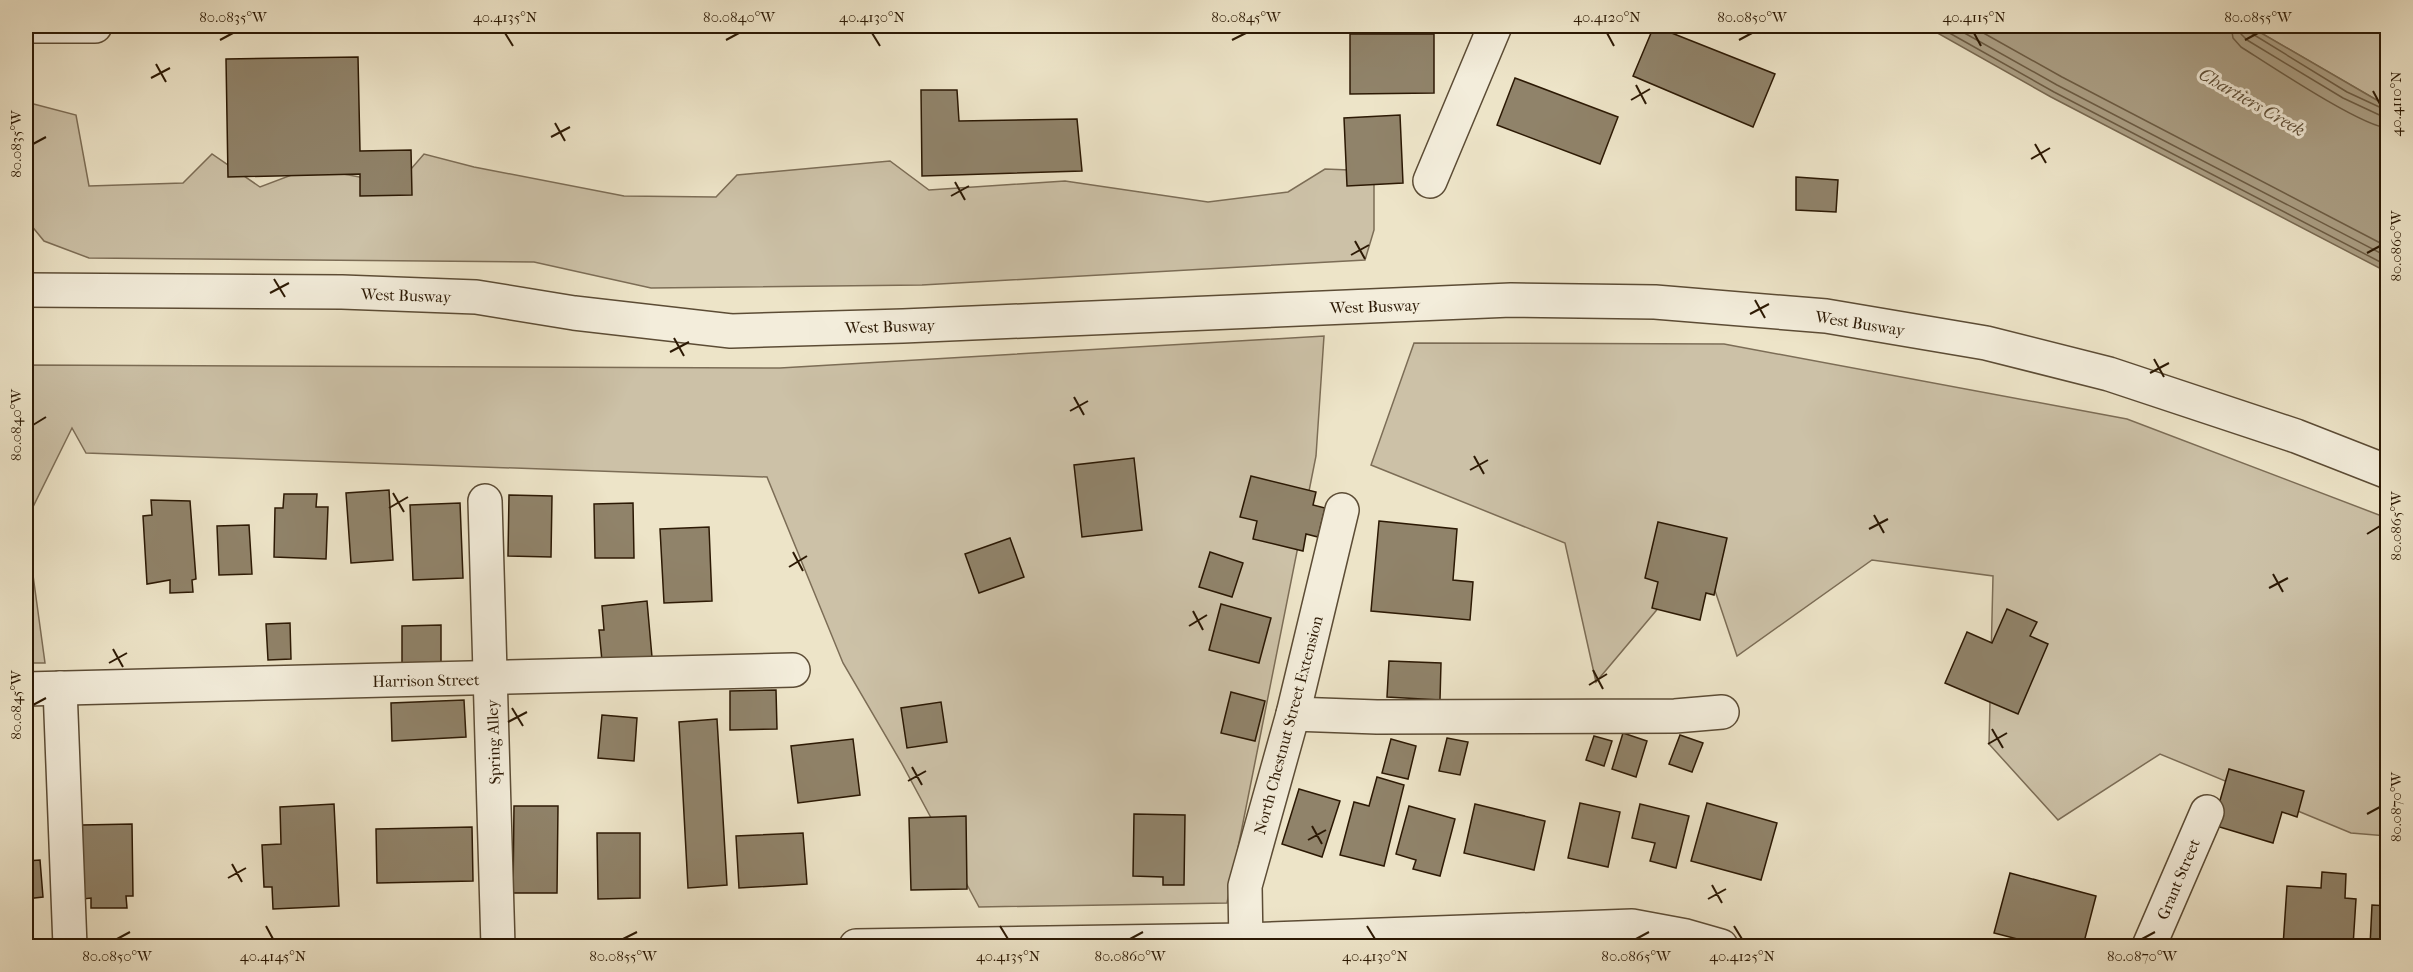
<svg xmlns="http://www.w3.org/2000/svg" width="2413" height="972" viewBox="0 0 2413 972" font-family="'IM FELL French Canon',serif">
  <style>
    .green { fill: #ccc1a7; stroke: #7c6d56; stroke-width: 1.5 }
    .water { fill: #ab9f85; stroke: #786951; stroke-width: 1.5 }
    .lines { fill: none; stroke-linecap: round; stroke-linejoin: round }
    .shore { stroke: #6c5c44; stroke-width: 1.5 }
    .building { fill: #90836a; stroke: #2c1904; stroke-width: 1.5 }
    .minor-casing { stroke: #5c4c35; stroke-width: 36 }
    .minor { stroke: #f3eddb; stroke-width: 33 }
    .ticks { fill: none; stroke: #2c1904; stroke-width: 2 }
    .labels { text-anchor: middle; stroke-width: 6; stroke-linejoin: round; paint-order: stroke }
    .street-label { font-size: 16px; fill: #2c1904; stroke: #f3eddb }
    .water-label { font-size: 18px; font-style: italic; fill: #5f4f38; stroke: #f3eddb }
    .neatline { fill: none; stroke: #2c1904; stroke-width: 2 }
    .ticks-label { font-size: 15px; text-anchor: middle; fill: #2c1904 }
  </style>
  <rect width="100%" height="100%" fill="#ede4c8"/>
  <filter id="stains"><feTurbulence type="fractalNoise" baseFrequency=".00333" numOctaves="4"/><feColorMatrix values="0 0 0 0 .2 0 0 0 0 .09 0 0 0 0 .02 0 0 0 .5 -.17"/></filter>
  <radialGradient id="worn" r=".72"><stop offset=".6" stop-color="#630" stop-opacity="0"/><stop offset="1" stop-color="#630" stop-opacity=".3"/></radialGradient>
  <g class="green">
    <polygon points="2249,26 2364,26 2387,37 2387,106"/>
    <polygon points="26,102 76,115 89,186 183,183 212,154 260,187 310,168 398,184 424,154 474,167 624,196 716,197 737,175 890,161 929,190 1065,181 1208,202 1288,192 1325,169 1374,171 1374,230 1365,260 922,285 651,288 534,262 89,258 44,241 26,219"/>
    <polygon points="1324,336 1316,456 1227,903 979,907 901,762 843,663 767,477 86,453 72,428 26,521 26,365 780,368"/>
    <polygon points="1414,343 1724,344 2127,419 2387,518 2387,836 2351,833 2160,754 2058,820 1989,744 1993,576 1872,560 1737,656 1703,555 1596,682 1565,543 1371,465"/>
    <polygon points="26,524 45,663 26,663"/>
  </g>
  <polygon class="water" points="1925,26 2249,26 2387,106 2387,272 2051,97"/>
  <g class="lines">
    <g class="shore">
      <polyline points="1937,26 2054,92 2388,266"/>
      <polyline points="1952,26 2057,85 2388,257"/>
      <polyline points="1971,26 2062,77 2388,247"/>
      <path d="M2231,26L2233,38L2241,47C2268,64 2362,127 2388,128"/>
      <polyline points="2240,26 2241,34 2247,40 2343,98 2388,119"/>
      <polyline points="2247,26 2251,33 2347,92 2388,111"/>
    </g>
  </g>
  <g class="building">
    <polygon points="1654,26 1775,74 1753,127 1633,76"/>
    <polygon points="1350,34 1434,34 1434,93 1350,94"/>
    <polygon points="358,57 360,151 411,150 412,195 360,196 360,174 228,177 226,59"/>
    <polygon points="1515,78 1618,117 1600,164 1497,125"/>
    <polygon points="921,90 957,90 959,121 1077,119 1082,171 922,176"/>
    <polygon points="1400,115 1403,183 1347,186 1344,118"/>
    <polygon points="1796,177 1838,180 1836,212 1796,210"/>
    <polygon points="1134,458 1142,530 1082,537 1074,465"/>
    <polygon points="1251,476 1316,492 1313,505 1325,508 1318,537 1306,534 1303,551 1253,539 1257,521 1240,517"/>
    <polygon points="389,490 393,560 351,563 346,493"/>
    <polygon points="284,494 317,494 316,507 328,507 326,559 274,557 275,508 283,508"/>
    <polygon points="509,495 552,496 551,557 508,556"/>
    <polygon points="151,500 190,501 196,579 192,580 193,592 170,593 170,580 147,584 143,516 152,515"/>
    <polygon points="460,503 463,578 413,580 410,505"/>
    <polygon points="633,503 634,558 595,558 594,504"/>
    <polygon points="1379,521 1457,529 1453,580 1473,582 1470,620 1371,611"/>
    <polygon points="1658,522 1727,538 1714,595 1706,593 1700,620 1652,608 1658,582 1645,578"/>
    <polygon points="249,525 252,574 219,575 217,526"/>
    <polygon points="709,527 712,601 664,603 660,529"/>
    <polygon points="1010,538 1024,577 979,593 965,554"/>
    <polygon points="1210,552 1243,563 1232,597 1199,587"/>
    <polygon points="647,601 652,657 602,661 599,630 604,630 602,606"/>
    <polygon points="1221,604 1271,618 1259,663 1209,650"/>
    <polygon points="2007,609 2037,622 2030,636 2048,644 2018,714 1945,683 1967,632 1992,643"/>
    <polygon points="290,623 291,659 268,660 266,624"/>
    <polygon points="441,625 441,662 402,663 402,626"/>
    <polygon points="1389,661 1441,663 1440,700 1387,697"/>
    <polygon points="776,690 777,729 730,730 730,691"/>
    <polygon points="1231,692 1265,701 1255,741 1221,733"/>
    <polygon points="464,700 466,737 392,741 391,703"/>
    <polygon points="941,702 947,742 907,748 901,708"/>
    <polygon points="602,715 637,718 634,761 598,758"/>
    <polygon points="717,719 727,885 688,888 679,722"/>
    <polygon points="1623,733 1647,741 1636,777 1612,769"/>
    <polygon points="1680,735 1703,743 1692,772 1669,764"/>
    <polygon points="1594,736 1612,741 1604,766 1586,760"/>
    <polygon points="1447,738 1468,742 1460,775 1439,771"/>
    <polygon points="853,739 860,795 798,803 791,746"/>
    <polygon points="1391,739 1416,746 1408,779 1382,773"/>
    <polygon points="2229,769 2304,791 2297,817 2282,812 2273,843 2213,825"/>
    <polygon points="1377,777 1404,785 1384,866 1340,855 1354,802 1369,806"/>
    <polygon points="1299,789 1340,801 1322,857 1282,844"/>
    <polygon points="1580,803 1620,812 1608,867 1568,858"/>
    <polygon points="1707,803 1777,823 1761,880 1691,861"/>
    <polygon points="334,804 339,906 273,909 272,887 264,887 262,845 281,844 280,807"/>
    <polygon points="1475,804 1545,821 1534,870 1464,853"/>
    <polygon points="1640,804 1689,816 1676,868 1650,861 1655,843 1632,838"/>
    <polygon points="514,806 558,806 557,893 513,893"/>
    <polygon points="1409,806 1455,819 1440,876 1413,869 1416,860 1396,854"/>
    <polygon points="1134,814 1185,815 1184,885 1163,885 1163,877 1133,876"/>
    <polygon points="966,816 967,889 911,890 909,818"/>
    <polygon points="132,824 133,896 126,896 127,908 91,908 91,898 83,899 82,825"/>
    <polygon points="472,827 473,881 377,883 376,829"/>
    <polygon points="597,833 640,833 640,898 598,899"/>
    <polygon points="803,833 807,884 739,888 736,836"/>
    <polygon points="40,860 43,897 26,899 26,861"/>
    <polygon points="2322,872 2346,874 2345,898 2356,899 2353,946 2283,946 2287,886 2321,888"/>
    <polygon points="2010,873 2096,896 2083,946 2045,946 1994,933"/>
    <polygon points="2372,905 2388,906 2388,946 2370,946"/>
  </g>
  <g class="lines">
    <defs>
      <g id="minor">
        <polyline points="26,26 95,26"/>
        <polyline points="1430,181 1495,26"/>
        <polyline points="26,290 342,292 476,297 574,313 731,331 903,326 1511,300 1655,302 1826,316 1986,343 2109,374 2296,436 2388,472"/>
        <polyline points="485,501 498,946"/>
        <polyline points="60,688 70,946"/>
        <polyline points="26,689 793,670"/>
        <polyline points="1293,714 1377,717 1675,716 1722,712"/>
        <polyline points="856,946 1245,940 1632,926 1686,936 1721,946"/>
        <polyline points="1246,946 1245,886 1293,714 1342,510"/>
        <polyline points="2149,946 2207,812"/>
      </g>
    </defs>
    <use href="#minor" class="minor-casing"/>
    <use href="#minor" class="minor"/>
  </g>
  <path class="ticks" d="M505,33L513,46M872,33L880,46M1607,33L1614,46M1974,33L1981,46M220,40L233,33M726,40L739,33M1232,40L1246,33M1739,40L1752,33M2245,40L2258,33M156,64L166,82M151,78L170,68M1636,85L1646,104M2373,91L2380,104M1631,100L1650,89M555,123L565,141M551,137L570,127M33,144L46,137M2035,144L2046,163M2031,159L2050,148M955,182L965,200M951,196L969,186M1355,241L1365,259M2367,253L2380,246M1351,255L1369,245M274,279L285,297M270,293L289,283M1755,300L1765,318M1750,314L1769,304M674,338L684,356M670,352L689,342M2154,359L2164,377M2150,373L2169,363M1074,397L1084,415M1070,411L1088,401M33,425L46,417M1474,456L1484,474M1470,470L1488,460M393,493L404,512M389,508L408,497M1874,515L1884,533M1869,529L1888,519M2367,534L2380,526M793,552L803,571M789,567L807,556M2273,574L2283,592M2269,588L2288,578M1193,611L1203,630M1189,626L1207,615M113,649L123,667M109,663L127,653M1593,670L1603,689M1589,685L1607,674M33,705L46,698M512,708L523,726M508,722L527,712M1992,729L2003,748M1988,744L2007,733M912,767L922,785M908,781L926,771M2367,814L2380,807M1312,826L1322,844M1308,840L1326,830M232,864L242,882M228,878L246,868M1712,885L1722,903M1708,899L1726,889M266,926L273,939M1000,926L1008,939M1367,926L1375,939M1734,926L1742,939M117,939L130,932M623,939L637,932M1130,939L1143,932M1636,939L1649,932M2142,939L2155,932"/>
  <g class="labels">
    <g class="street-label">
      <text transform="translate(406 295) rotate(2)" y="6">West Busway</text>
      <text transform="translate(1375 306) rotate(-2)" y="6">West Busway</text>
      <text transform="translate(1860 323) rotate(9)" y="6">West Busway</text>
      <text transform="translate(890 326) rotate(-2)" y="6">West Busway</text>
      <text transform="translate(426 680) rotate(-1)" y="6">Harrison Street</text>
      <text transform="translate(1288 725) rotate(-75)" y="6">North Chestnut Street Extension</text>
      <text transform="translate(493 742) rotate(-92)" y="6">Spring Alley</text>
      <text transform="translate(2178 879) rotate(-67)" y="6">Grant Street</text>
    </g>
    <g class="water-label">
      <text transform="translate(2252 102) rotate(30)" y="6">Chartiers Creek</text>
    </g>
  </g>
  <rect width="2413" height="972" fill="none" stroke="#ede4c8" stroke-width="66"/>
  <rect x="33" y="33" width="2347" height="906" class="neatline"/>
  <g class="ticks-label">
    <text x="233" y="22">80.0835°W</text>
    <text x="505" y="22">40.4135°N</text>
    <text x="739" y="22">80.0840°W</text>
    <text x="872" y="22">40.4130°N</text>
    <text x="1246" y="22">80.0845°W</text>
    <text x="1607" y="22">40.4120°N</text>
    <text x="1752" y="22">80.0850°W</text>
    <text x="1974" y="22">40.4115°N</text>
    <text x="2258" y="22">80.0855°W</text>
    <text transform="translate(2396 104) rotate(-90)" y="5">40.4110°N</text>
    <text transform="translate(16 144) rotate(-90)" y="5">80.0835°W</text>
    <text transform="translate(2396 246) rotate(-90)" y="5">80.0860°W</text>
    <text transform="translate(16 425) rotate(-90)" y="5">80.0840°W</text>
    <text transform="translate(2396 526) rotate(-90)" y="5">80.0865°W</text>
    <text transform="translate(16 705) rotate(-90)" y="5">80.0845°W</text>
    <text transform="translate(2396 807) rotate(-90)" y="5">80.0870°W</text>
    <text x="117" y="961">80.0850°W</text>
    <text x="273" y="961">40.4145°N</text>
    <text x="623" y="961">80.0855°W</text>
    <text x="1008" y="961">40.4135°N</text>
    <text x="1130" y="961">80.0860°W</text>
    <text x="1375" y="961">40.4130°N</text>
    <text x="1636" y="961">80.0865°W</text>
    <text x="1742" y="961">40.4125°N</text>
    <text x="2142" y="961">80.0870°W</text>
  </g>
  <rect width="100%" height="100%" filter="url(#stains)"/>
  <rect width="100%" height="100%" fill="url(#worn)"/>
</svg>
